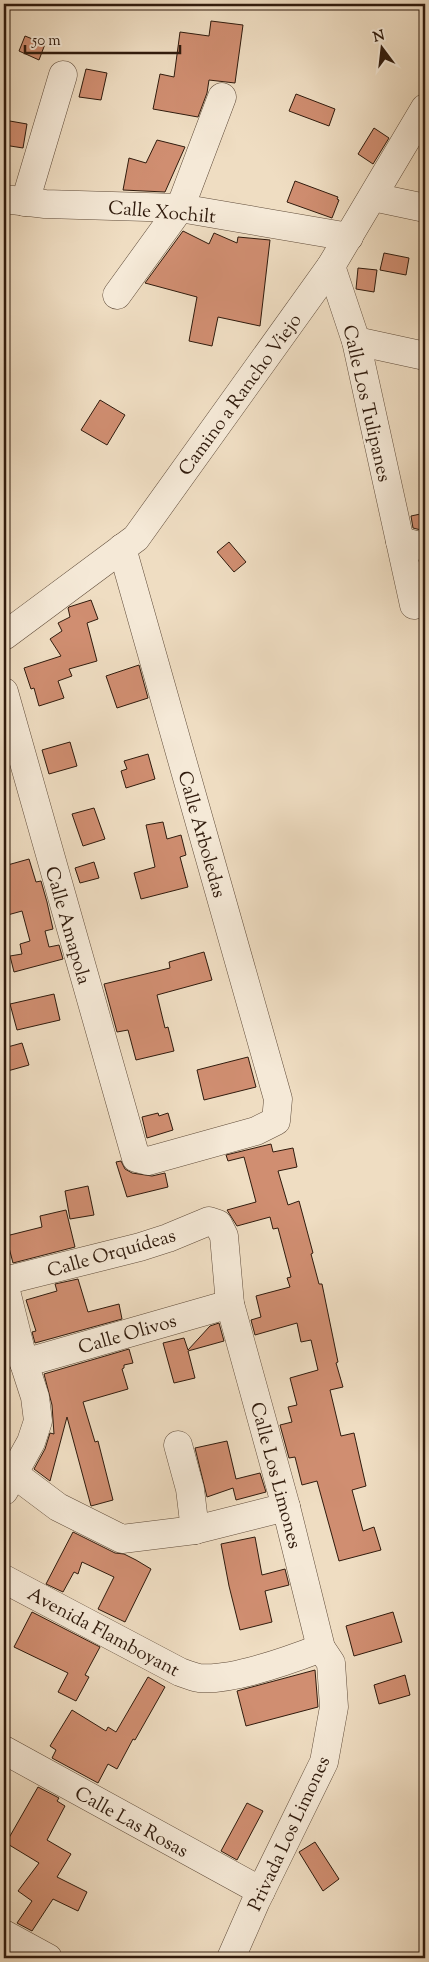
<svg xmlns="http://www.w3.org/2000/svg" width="429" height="1962" viewBox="0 0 429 1962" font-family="'Sorts Mill Goudy',serif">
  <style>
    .building { fill: #d08e71; stroke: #301b0d }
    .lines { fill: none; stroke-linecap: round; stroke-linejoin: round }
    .minor-casing { stroke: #604c3a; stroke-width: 29 }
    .minor { stroke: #f5e9d7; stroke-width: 28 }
    .labels { text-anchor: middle; stroke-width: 4.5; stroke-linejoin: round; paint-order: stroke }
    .street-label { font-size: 19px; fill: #301b0d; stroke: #f5e9d7 }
  </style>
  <rect width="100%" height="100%" fill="#efddc2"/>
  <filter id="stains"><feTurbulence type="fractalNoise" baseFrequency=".004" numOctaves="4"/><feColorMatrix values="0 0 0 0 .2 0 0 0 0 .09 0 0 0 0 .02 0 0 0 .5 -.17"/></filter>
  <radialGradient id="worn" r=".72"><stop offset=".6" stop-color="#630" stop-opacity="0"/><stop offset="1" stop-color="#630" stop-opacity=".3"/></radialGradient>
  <g class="building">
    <polygon points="211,21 243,25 235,83 209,80 207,93 198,117 153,109 160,74 174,77 180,32 209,36"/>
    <polygon points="25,36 45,44 39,60 19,51"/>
    <polygon points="86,69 107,73 101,100 79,97"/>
    <polygon points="296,94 335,109 329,126 289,111"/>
    <polygon points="4,120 27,124 23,148 4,145"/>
    <polygon points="374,128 389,138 373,164 358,154"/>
    <polygon points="157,140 185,147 165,192 123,190 129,158 146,163"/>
    <polygon points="295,181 338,197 337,199 339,200 332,218 287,202"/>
    <polygon points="183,231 209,244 214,233 237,243 238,237 270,240 260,326 218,317 212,346 189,341 197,297 145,283"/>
    <polygon points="384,253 409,258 406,275 380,270"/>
    <polygon points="358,268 377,270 374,292 356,289"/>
    <polygon points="100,400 125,415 107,445 81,430"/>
    <polygon points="425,513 425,531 413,528 411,516"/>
    <polygon points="229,542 246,562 234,572 217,552"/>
    <polygon points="91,600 98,619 87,623 97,661 69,669 72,676 58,681 64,698 39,706 34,688 31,689 24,668 61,656 50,639 62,631 58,623 70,617 68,608 69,607"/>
    <polygon points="139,665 148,698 117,708 106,676"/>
    <polygon points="70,742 77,766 49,774 42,750"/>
    <polygon points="148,754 155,779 126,788 121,771 127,769 124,761"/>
    <polygon points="94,808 105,839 83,846 72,814"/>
    <polygon points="163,822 167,839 181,835 186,855 180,857 188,887 141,899 134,873 155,867 146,825"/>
    <polygon points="29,859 36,882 41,881 47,902 53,929 45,931 49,947 59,945 63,959 14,972 10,956 22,954 20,944 30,941 22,911 4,916 4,866"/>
    <polygon points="94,862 99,878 80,883 75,868"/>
    <polygon points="204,952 212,980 157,995 165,1028 168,1027 174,1051 136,1060 128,1030 117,1032 104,984 170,968 169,962"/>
    <polygon points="54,994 60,1020 17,1030 10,1004"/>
    <polygon points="22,1043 29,1065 4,1072 4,1048"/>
    <polygon points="248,1057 256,1087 204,1100 197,1070"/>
    <polygon points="158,1113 159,1116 168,1113 173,1130 147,1138 142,1117"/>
    <polygon points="271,1144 273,1152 293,1148 297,1167 278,1171 288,1205 299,1201 313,1253 311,1254 319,1284 322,1284 338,1362 336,1363 343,1387 330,1390 341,1436 354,1433 366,1486 352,1490 363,1531 374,1527 381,1550 339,1561 317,1481 302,1485 295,1457 289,1458 280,1425 292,1422 288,1407 297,1405 290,1378 318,1370 311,1340 301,1342 297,1323 255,1335 251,1320 261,1317 256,1296 290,1287 287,1278 291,1277 278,1228 273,1229 270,1217 237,1226 227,1210 256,1202 244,1157 228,1161 226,1155"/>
    <polygon points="121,1161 125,1169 132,1173 152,1176 165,1173 168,1187 127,1197 116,1162"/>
    <polygon points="88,1186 94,1215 70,1219 65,1191"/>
    <polygon points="66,1210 75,1247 13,1263 6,1236 42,1227 40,1216"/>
    <polygon points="78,1279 88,1312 119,1304 122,1319 35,1343 32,1332 36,1331 26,1300 57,1291 55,1284"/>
    <polygon points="219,1323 224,1341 188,1351 195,1378 174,1383 163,1343 184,1338 188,1350 210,1326"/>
    <polygon points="129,1349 133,1363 124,1365 124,1368 122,1369 128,1389 83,1402 95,1442 98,1441 113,1500 91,1506 67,1417 50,1481 34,1469 45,1449 50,1433 54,1434 52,1405 44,1374"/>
    <polygon points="227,1441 236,1479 260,1473 266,1492 236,1500 233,1488 207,1497 195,1448"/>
    <polygon points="73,1532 115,1553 124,1554 136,1560 151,1569 125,1622 98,1609 114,1577 82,1562 78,1574 74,1572 63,1592 46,1584"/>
    <polygon points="255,1537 262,1575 285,1569 289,1585 265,1591 272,1622 240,1630 229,1586 221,1544"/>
    <polygon points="32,1612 100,1647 85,1675 89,1677 76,1701 58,1692 68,1673 14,1647"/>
    <polygon points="393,1612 402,1642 354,1656 346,1626"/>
    <polygon points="315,1670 318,1707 246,1726 237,1691"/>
    <polygon points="405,1675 410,1695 379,1704 374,1685"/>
    <polygon points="148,1677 165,1687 135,1740 133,1739 117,1769 108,1764 98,1783 52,1758 56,1750 50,1746 72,1710 106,1731 108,1727 116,1732"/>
    <polygon points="38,1787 59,1798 57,1801 65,1806 47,1840 71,1854 57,1877 87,1892 78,1911 53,1899 32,1931 17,1923 32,1901 18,1891 39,1863 6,1843"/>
    <polygon points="247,1803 263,1811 237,1860 221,1851"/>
    <polygon points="315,1842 339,1879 323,1891 299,1852"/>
  </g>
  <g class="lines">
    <defs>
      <g id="minor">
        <polyline points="373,197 425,208"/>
        <polyline points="4,199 45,204 180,208 349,237"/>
        <polyline points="25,202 63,75"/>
        <polyline points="331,266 356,341 414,605"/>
        <polyline points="117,295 180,208 222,97"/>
        <polyline points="356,341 425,356"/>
        <polyline points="400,541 425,547"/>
        <polyline points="4,636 136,538 331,266 425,108"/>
        <polyline points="4,692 136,1158 148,1161 256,1131 276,1121 278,1099 122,548"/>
        <polyline points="4,1281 140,1247 168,1238 209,1221 218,1224 224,1236 230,1304 286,1507 321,1648 331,1663 334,1707 324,1762 256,1901 231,1958"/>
        <polyline points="4,1283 24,1363 35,1397 38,1421 31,1442 4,1491"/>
        <polyline points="24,1363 230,1304"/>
        <polyline points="178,1445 190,1489 195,1530"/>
        <polyline points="14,1474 58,1507 122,1539 195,1530 286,1507"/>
        <path d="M4,1579L180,1672C186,1674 193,1677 199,1678C231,1681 290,1660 321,1648"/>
        <polyline points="4,1750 261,1891"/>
        <polyline points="4,1934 48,1958"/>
      </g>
    </defs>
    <use href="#minor" class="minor-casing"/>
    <use href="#minor" class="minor"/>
  </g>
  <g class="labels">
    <g class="street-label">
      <text transform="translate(162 211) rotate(5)" y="7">Calle Xochilt</text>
      <text transform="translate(239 394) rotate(-54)" y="7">Camino a Rancho Viejo</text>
      <text transform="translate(368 403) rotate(77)" y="7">Calle Los Tulipanes</text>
      <text transform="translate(203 834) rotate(74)" y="7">Calle Arboledas</text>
      <text transform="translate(69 925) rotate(74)" y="7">Calle Amapola</text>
      <text transform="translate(111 1252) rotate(-16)" y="7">Calle Orquídeas</text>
      <text transform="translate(127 1333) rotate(-16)" y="7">Calle Olivos</text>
      <text transform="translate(277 1475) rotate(75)" y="7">Calle Los Limones</text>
      <text transform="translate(104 1631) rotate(28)" y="7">Avenida Flamboyant</text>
      <text transform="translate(132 1821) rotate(29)" y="7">Calle Las Rosas</text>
      <text transform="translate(288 1833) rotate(-65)" y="7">Privada Los Limones</text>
    </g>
  </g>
  <rect width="429" height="1962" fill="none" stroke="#efddc2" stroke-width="20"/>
  <rect x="5" y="5" width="419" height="1952" fill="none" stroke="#301b0d" stroke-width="2.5"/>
  <rect x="10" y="10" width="409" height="1942" fill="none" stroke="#301b0d"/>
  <g transform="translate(382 48) rotate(345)" stroke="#f5e9d7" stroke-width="4" paint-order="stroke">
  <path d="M0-4L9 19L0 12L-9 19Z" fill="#301b0d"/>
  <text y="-8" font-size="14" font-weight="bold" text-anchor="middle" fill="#301b0d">N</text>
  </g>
  <path d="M25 45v8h155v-8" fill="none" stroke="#301b0d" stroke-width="2.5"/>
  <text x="32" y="45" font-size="15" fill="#301b0d" stroke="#f5e9d7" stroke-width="4" paint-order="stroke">50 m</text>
  <rect width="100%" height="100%" filter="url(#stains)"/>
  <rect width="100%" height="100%" fill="url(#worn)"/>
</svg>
